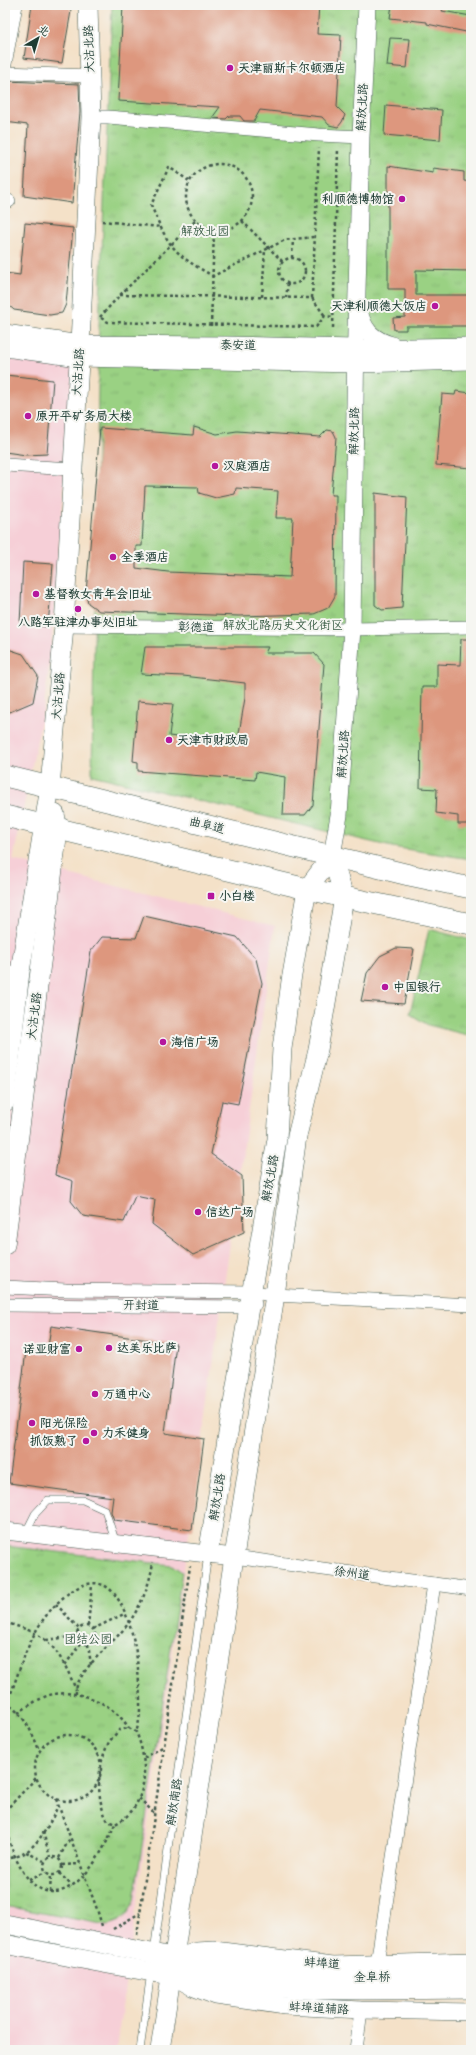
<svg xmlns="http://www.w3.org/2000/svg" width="476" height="2055" viewBox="0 0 476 2055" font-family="Mynerve,'LXGW WenKai TC',sans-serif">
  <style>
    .built { fill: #f6cfd7 }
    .park { fill: url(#park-tufts); stroke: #5c875c }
    .building { fill: #dd977e; fill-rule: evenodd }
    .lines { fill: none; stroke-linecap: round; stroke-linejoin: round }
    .service-casing { stroke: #3f564a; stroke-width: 8 }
    .minor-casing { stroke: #3f564a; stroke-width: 14 }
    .tertiary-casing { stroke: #3f564a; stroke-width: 18 }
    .secondary-casing { stroke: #3f564a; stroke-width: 20 }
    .primary-casing { stroke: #3f564a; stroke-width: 22 }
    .path { stroke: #3f564a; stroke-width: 2.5; stroke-dasharray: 3 3; stroke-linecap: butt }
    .service { stroke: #fff; stroke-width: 7 }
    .minor { stroke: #fff; stroke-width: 13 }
    .tertiary { stroke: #fff; stroke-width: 17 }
    .secondary { stroke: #fff; stroke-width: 19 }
    .primary { stroke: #fff; stroke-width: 21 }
    .poi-dot { fill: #b5179e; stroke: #f6f6f2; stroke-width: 1.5 }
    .labels { text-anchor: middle; stroke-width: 4; stroke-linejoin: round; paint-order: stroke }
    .street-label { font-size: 12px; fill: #1f3d34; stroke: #f6f6f2 }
    .poi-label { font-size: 12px; font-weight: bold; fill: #1f3d34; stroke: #f6f6f2; text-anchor: start }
    .park-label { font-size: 12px; fill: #385b44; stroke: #f6f6f2 }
  </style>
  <defs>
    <pattern id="park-tufts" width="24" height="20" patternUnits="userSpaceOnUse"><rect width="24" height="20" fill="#9ad183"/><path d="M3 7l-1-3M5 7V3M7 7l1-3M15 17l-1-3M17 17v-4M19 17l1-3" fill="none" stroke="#84b472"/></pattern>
  </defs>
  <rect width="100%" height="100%" fill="#f6f6f2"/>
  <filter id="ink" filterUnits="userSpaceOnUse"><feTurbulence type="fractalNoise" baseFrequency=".025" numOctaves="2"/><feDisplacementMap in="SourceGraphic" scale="8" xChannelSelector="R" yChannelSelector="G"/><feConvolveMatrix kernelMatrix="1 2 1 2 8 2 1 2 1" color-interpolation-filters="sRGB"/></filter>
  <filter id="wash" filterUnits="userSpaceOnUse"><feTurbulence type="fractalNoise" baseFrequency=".012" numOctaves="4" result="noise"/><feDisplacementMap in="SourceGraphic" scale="16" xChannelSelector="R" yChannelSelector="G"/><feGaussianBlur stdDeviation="0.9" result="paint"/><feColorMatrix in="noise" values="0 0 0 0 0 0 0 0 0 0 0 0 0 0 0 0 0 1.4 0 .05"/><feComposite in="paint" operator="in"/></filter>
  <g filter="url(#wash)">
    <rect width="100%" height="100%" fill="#f4e1c8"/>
    <polygon class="built" points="5,339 75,350 51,649 44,706 13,860 275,926 116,2050 5,2050"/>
    <g class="park">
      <polygon points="112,5 471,5 471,859 392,847 92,775 99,325"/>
      <polygon points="429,929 471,940 471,1036 428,1025 410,1014"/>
      <path d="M5,1546L172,1565L182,1572L134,1901C127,1916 124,1921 107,1925L5,1906Z"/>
    </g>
    <g id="blocks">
      <g class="building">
        <polygon points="32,5 69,5 71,11 62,63 24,58"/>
        <polygon points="123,5 319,5 317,34 341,35 337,107 345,115 342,122 338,127 329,125 322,117 260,110 254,121 244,121 240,116 229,116 226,119 212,118 220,107 118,101"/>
        <polygon points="392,5 444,5 442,11 471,16 471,33 427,24 427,22 390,18"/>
        <polygon points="390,38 410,39 407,68 387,66"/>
        <polygon points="5,81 79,84 80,112 72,203 24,196 28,125 5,122"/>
        <polygon points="386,105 442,110 440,140 384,135"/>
        <polygon points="388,166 433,173 433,168 464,172 464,181 471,182 471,271 416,270 416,295 471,295 471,326 406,326 406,330 394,330 393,318 405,317 405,289 388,289"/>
        <polygon points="25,223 73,228 66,304 62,313 50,315 14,310 5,302 5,273 20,275"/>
        <polygon points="5,375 53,380 47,454 26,455 5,452"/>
        <polygon points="456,391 471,393 471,468 436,465 442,394 455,395"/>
        <path d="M194,427L217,434L237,431L320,437L327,430L333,431L336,437L331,495H336L335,596L328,608L314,614L239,616L99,611L88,603L86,593L100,428L193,435ZM145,486L198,487L199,493L216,498L235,494L236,488L278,491L276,518H293L290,577L168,572L136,568V546H142Z"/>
        <polygon points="375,493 407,497 402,608 382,610 375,605"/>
        <polygon points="23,562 53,564 48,627 20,624"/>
        <polygon points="461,639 471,639 471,824 458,824 458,816 436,813 437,789 420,788 422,687 437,687 437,664 460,665"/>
        <polygon points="145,647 268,647 265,653 314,653 324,664 313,805 305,815 283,815 285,777 256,772 255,780 138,771 138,762 133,761 138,701 173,704 169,736 237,745 245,698 245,683 183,676 141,674"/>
        <polygon points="5,648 23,654 38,676 33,702 5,714"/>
        <polygon points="144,916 237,937 256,959 262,983 238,1104 222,1101 211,1154 242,1176 244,1232 193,1255 152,1224 155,1200 135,1196 124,1222 83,1216 71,1201 73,1181 55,1175 91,951 102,937 136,938"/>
        <polygon points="396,948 414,949 404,1004 361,1001 367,973 380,956"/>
        <polygon points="51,1326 176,1344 165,1433 204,1439 192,1530 114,1520 111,1512 113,1497 9,1483 26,1351 47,1354"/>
      </g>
    </g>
  </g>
  <g filter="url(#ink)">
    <use href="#blocks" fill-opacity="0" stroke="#3f564a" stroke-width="1"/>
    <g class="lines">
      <defs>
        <g id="service">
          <polyline points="5,969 19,971"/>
          <polyline points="26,1532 35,1514 48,1500 83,1500 105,1510 116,1543"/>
          <polyline points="154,1952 208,1554"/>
          <polyline points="140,2050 151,1972"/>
        </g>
        <g id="minor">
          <polyline points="5,64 16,5"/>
          <polyline points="5,73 90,76"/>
          <polyline points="91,117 108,117 319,135 361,137"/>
          <polyline points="5,200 9,201"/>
          <polyline points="5,465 72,469"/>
          <polyline points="64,626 352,629 471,627"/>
          <polyline points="5,1287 66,1290 251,1292 275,1295 471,1305"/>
          <polyline points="5,1305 248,1307 255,1304"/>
          <polyline points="234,1557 471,1589"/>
          <polyline points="377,1964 434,1584"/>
          <polyline points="356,2050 361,2010"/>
        </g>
        <g id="tertiary">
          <path d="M359,310C363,330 372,339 392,345"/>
          <polyline points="5,333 80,344 228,345 355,348 471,346"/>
          <polyline points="5,348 79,358 355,364 471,361"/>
          <polyline points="332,856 339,815 352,629 356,329 361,137 367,5"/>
          <polyline points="5,1531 234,1557"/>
          <polyline points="174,1958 197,1951 214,1950 333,1965 471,1961"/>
          <polyline points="176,1978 192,1987 216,1996 285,2006 361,2010 471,2012"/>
        </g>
        <g id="secondary">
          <polyline points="5,1102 20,972 50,787 64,626 80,344 91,117 88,5"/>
          <polyline points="5,1245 58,830 55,814"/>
          <polyline points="208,1554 277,1139 282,1049 291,981 307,889 332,856"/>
          <path d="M5,1924C97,1942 189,1963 283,1974C345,1981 409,1976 471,1973"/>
          <path d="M5,1944C96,1962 187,1981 280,1988C344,1992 407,1989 471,1989"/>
          <polyline points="160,2050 234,1557 275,1295 297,1136 318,1050 344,897 332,856"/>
        </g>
        <g id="primary">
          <polyline points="5,776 409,875 471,888"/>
          <polyline points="5,816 307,889 471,924"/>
        </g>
      </defs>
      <use href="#service" class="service-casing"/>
      <use href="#minor" class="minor-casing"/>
      <use href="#tertiary" class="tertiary-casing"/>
      <use href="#secondary" class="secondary-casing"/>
      <use href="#primary" class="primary-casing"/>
      <g class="path">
        <circle cx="219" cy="197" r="33"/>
        <path d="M189,181L169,167L151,205C168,246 173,254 213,276L285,240L314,237"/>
        <polyline points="102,221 160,227"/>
        <polyline points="242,221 283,262"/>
        <polyline points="292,258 293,239"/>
        <circle cx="292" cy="271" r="13"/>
        <polyline points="120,295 312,298 319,148"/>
        <polyline points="262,297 265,250"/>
        <polyline points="286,298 288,283"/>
        <polyline points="312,298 325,316"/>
        <polyline points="100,317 120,295 196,220"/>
        <polyline points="101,318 108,322 316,327 325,316 334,317"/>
        <polyline points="211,326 214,229"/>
        <polyline points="333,328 338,148"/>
        <polyline points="56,1604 79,1629"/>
        <path d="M5,1622C15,1626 25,1628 34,1633C56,1643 67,1668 76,1690"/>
        <circle cx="86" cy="1635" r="9"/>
        <polyline points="88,1626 92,1585"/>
        <polyline points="93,1629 124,1614"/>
        <polyline points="95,1637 109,1645"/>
        <polyline points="46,1640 77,1636"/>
        <polyline points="88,1644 91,1665"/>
        <polyline points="65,1665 81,1643"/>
        <path d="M76,1694C74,1672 116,1641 128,1624C141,1606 150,1584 153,1562"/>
        <path d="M5,1703C23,1712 32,1732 39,1750"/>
        <path d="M7,1704C16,1681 23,1655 35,1633C47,1609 90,1560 116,1596C130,1616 136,1646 138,1669C139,1688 143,1714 136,1732"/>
        <path d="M18,1713C28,1706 42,1696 54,1694C84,1690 113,1704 129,1728"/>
        <path d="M129,1728L136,1732C149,1761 149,1808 115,1824L108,1821C95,1800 97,1764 109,1742C112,1738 116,1734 119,1730Z"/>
        <circle cx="68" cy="1768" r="33"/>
        <polyline points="144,1758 164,1746"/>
        <polyline points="139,1798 154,1813"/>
        <polyline points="56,1799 97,1909 102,1926"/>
        <polyline points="5,1811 36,1778"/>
        <path d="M5,1826C30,1925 82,1903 115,1824"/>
        <polyline points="43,1832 50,1857"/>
        <polyline points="26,1852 44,1861"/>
        <circle cx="53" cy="1866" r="9"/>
        <polyline points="59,1858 70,1838"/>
        <path d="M5,1859C12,1858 20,1856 26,1852C40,1842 52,1821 58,1805"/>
        <polyline points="62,1865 80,1864"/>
        <polyline points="59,1873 72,1886"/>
        <polyline points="29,1879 46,1872"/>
        <polyline points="50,1892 51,1875"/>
        <polyline points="113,1929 140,1913"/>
        <polyline points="137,1935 190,1566"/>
      </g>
      <use href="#service" class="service"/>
      <use href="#minor" class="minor"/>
      <use href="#tertiary" class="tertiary"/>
      <use href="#secondary" class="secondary"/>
      <use href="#primary" class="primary"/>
    </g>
  </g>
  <g class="poi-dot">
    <circle cx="230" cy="68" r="4"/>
    <circle cx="402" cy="199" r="4"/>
    <circle cx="435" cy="306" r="4"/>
    <circle cx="28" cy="416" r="4"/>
    <circle cx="215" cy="466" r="4"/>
    <circle cx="113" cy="557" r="4"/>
    <circle cx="36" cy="594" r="4"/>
    <circle cx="78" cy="609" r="4"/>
    <circle cx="169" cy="740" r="4"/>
    <rect x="207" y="892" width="8" height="8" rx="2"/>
    <circle cx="385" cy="987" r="4"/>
    <circle cx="163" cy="1042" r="4"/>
    <circle cx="198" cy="1212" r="4"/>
    <circle cx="109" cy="1348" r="4"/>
    <circle cx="79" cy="1349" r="4"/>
    <circle cx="95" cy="1394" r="4"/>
    <circle cx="32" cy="1423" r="4"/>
    <circle cx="94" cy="1433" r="4"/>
    <circle cx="86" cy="1441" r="4"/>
  </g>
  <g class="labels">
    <g class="street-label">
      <text transform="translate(89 49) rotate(-92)" y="4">大沽北路</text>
      <text transform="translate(362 107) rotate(-87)" y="4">解放北路</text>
      <text transform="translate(238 345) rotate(1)" y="4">泰安道</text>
      <text transform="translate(78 372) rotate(-86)" y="4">大沽北路</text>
      <text transform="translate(354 431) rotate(-89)" y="4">解放北路</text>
      <text transform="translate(196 627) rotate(1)" y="4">彰德道</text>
      <text transform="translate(58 696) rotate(-85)" y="4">大沽北路</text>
      <text transform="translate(343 754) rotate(-86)" y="4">解放北路</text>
      <text transform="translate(207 825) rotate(14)" y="4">曲阜道</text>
      <text transform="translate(34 1016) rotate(-83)" y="4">大沽北路</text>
      <text transform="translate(270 1178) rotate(-80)" y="4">解放北路</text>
      <text transform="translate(141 1305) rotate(1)" y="4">开封道</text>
      <text transform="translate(217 1497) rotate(-81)" y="4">解放北路</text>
      <text transform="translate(352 1573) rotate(8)" y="4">徐州道</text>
      <text transform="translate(174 1802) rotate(-82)" y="4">解放南路</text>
      <text transform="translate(322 1963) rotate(4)" y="4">蚌埠道</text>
      <text x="372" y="1981">金阜桥</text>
      <text transform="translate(319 2008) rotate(3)" y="4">蚌埠道辅路</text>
    </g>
    <g class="poi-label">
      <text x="238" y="72">天津丽斯卡尔顿酒店</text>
      <text x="394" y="203" text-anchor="end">利顺德博物馆</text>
      <text x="427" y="310" text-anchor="end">天津利顺德大饭店</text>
      <text x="36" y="420">原开平矿务局大楼</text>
      <text x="223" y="470">汉庭酒店</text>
      <text x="121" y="561">全季酒店</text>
      <text x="44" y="598">基督教女青年会旧址</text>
      <text x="78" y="626" text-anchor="middle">八路军驻津办事处旧址</text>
      <text x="177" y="744">天津市财政局</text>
      <text x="219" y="900">小白楼</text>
      <text x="393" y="991">中国银行</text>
      <text x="171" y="1046">海信广场</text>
      <text x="206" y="1216">信达广场</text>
      <text x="117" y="1352">达美乐比萨</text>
      <text x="71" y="1353" text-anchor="end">诺亚财富</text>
      <text x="103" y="1398">万通中心</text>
      <text x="40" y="1427">阳光保险</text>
      <text x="102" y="1437">力禾健身</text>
      <text x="78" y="1445" text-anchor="end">抓饭熟了</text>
    </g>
    <g class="park-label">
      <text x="205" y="235">解放北园</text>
      <text x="283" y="629">解放北路历史文化街区</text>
      <text x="88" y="1643">团结公园</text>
    </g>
  </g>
  <rect width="476" height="2055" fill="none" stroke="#f6f6f2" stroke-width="20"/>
  <g transform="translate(38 38) rotate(38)" stroke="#f6f6f2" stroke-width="3" paint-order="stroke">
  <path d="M0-3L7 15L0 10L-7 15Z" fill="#1f3d34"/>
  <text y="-6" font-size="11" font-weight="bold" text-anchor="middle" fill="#1f3d34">北</text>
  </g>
</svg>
